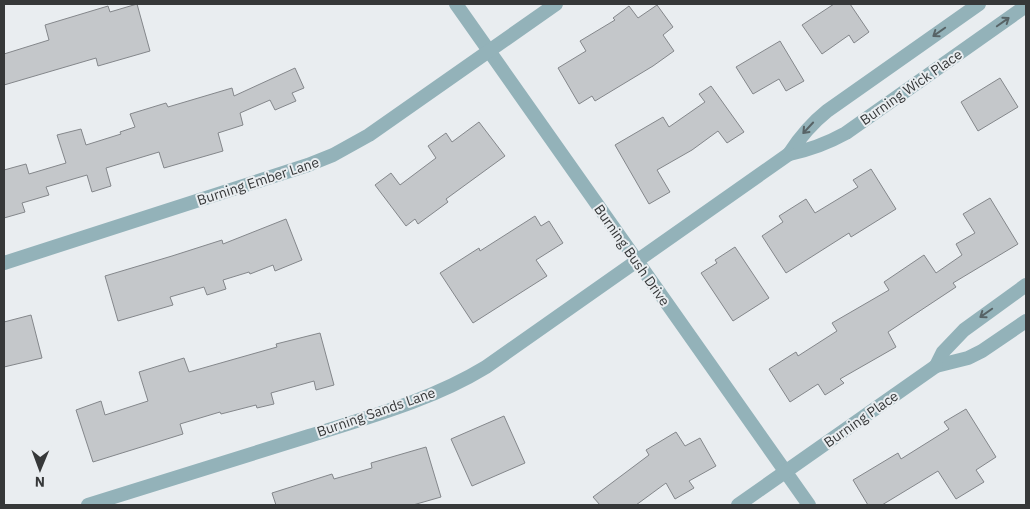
<svg xmlns="http://www.w3.org/2000/svg" width="1030" height="509" viewBox="0 0 1030 509" font-family="'IBM Plex Sans',sans-serif">
  <style>
    .building { fill: #c4c7ca; stroke: #84878b }
    .lines { fill: none; stroke-linecap: round; stroke-linejoin: round }
    .minor { stroke: #93b2b9; stroke-width: 14 }
    .oneway { stroke: #576366 }
    .labels { text-anchor: middle; stroke-width: 4; stroke-linejoin: round; paint-order: stroke }
    .street-label { font-size: 14px; fill: #363839; stroke: #e9edf0 }
  </style>
  <rect width="100%" height="100%" fill="#e9edf0"/>
  <g class="building">
    <polygon points="137,4 150,51 98,66 96,58 4,85 4,54 49,40 45,25 108,6 110,12"/>
    <polygon points="834,4 850,4 869,32 854,43 849,35 822,54 802,25"/>
    <polygon points="657,5 673,27 663,35 674,51 653,66 595,101 592,96 579,104 558,68 586,51 580,41 615,20 613,18 629,6 638,18"/>
    <polygon points="780,41 804,81 786,91 779,79 753,94 736,67"/>
    <polygon points="295,68 304,88 292,93 296,101 275,110 270,100 240,113 243,125 218,133 223,151 164,168 159,152 106,168 111,186 92,192 87,175 46,187 49,195 22,203 25,212 4,218 4,170 26,164 29,174 66,163 57,135 81,129 86,145 121,134 120,132 135,127 130,114 166,103 168,107 232,88 234,96"/>
    <polygon points="1000,78 1018,107 978,131 961,102"/>
    <polygon points="711,86 744,132 727,143 718,131 692,150 657,170 670,192 649,204 615,145 663,117 669,127 705,102 699,94"/>
    <polygon points="479,122 505,156 446,199 448,202 418,224 415,219 406,226 375,185 391,173 400,185 436,158 428,146 446,133 452,142"/>
    <polygon points="871,169 896,209 851,237 849,233 786,273 762,236 783,222 779,216 806,199 815,213 858,187 853,180"/>
    <polygon points="990,198 1018,244 953,283 956,287 888,332 896,347 840,379 844,383 825,395 818,384 790,402 769,369 796,352 798,356 837,331 832,323 889,290 884,282 924,255 936,273 962,255 956,244 975,233 963,214"/>
    <polygon points="535,216 541,226 549,221 563,243 536,260 547,276 473,323 440,273 479,248 480,251"/>
    <polygon points="286,219 302,260 275,271 273,265 250,274 249,272 223,280 226,289 207,295 204,287 170,297 173,305 118,321 105,276 172,256 222,240 223,244"/>
    <polygon points="735,247 769,298 733,321 701,273 717,263 715,260"/>
    <polygon points="31,315 42,358 4,367 4,322"/>
    <polygon points="320,333 334,385 316,390 314,381 271,393 274,404 257,408 256,405 221,414 220,412 180,424 183,434 93,462 76,410 101,401 105,415 148,401 139,372 184,358 189,372 277,347 276,344"/>
    <polygon points="966,409 996,457 976,470 984,482 956,499 938,471 882,505 868,505 853,480 898,453 901,459 949,429 944,422"/>
    <polygon points="504,416 525,463 472,486 451,439"/>
    <polygon points="676,432 685,446 700,438 716,466 689,481 694,488 675,499 666,483 636,505 600,505 593,497 649,455 646,450"/>
    <polygon points="426,447 441,497 413,505 276,505 272,493 332,474 334,479 372,468 371,463"/>
  </g>
  <g class="lines">
    <g class="minor">
      <polyline points="456,4 809,505"/>
      <path d="M979,4L827,111C812,123 800,137 789,154C810,150 828,143 846,133L1026,6"/>
      <polyline points="4,263 308,165 333,155 369,135 556,4"/>
      <polyline points="1026,285 964,330 943,352 936,366 968,358 982,351 1026,321"/>
      <path d="M88,505C161,482 235,459 309,436C369,417 432,400 486,367L789,154"/>
      <polyline points="738,505 936,366"/>
    </g>
  </g>
  <defs><path id="oneway-shaft" d="M-6 0H5M1.5-3L5.5 0L1.5 3" fill="none" stroke-width="1.6" stroke-linecap="round" stroke-linejoin="round" transform="scale(1.25)"/></defs>
  <g class="oneway">
    <use href="#oneway-shaft" transform="translate(1003 22) rotate(-35)"/>
    <use href="#oneway-shaft" transform="translate(939 32) rotate(145)"/>
    <use href="#oneway-shaft" transform="translate(808 128) rotate(133)"/>
    <use href="#oneway-shaft" transform="translate(986 313) rotate(145)"/>
  </g>
  <g class="labels">
    <g class="street-label">
      <text transform="translate(911 87) rotate(-35)" y="5">Burning Wick Place</text>
      <text transform="translate(258 181) rotate(-18)" y="5">Burning Ember Lane</text>
      <text transform="translate(632 255) rotate(55)" y="5">Burning Bush Drive</text>
      <text transform="translate(376 412) rotate(-19)" y="5">Burning Sands Lane</text>
      <text transform="translate(861 419) rotate(-35)" y="5">Burning Place</text>
    </g>
  </g>
  <rect width="1030" height="509" fill="none" stroke="#363839" stroke-width="10"/>
  <g transform="translate(40 469) rotate(181)" stroke="#e9edf0" stroke-width="4" paint-order="stroke">
  <path d="M0-4L9 19L0 12L-9 19Z" fill="#363839"/>
  <text y="-8" font-size="14" font-weight="bold" text-anchor="middle" fill="#363839">N</text>
  </g>
</svg>
